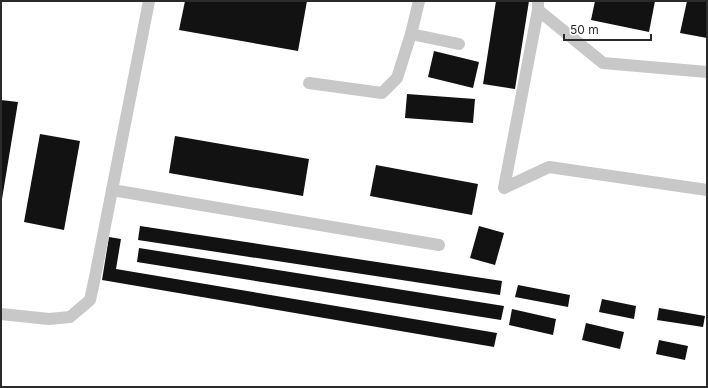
<svg xmlns="http://www.w3.org/2000/svg" width="708" height="388" viewBox="0 0 708 388" font-family="Inter,sans-serif">
  <style>
    .building { fill: #121212 }
    .lines { fill: none; stroke-linecap: round; stroke-linejoin: round }
    .minor { stroke: #c8c8c8; stroke-width: 12 }
  </style>
  <rect width="100%" height="100%" fill="#fff"/>
  <g class="building">
    <polygon points="185,1 307,1 298,51 179,30"/>
    <polygon points="496,1 529,1 515,89 483,84"/>
    <polygon points="595,1 655,1 649,32 591,20"/>
    <polygon points="687,1 707,1 707,38 680,33"/>
    <polygon points="434,51 479,62 473,88 428,77"/>
    <polygon points="407,94 475,99 473,123 405,118"/>
    <polygon points="1,100 18,102 2,199 1,199"/>
    <polygon points="40,134 80,141 64,230 24,222"/>
    <polygon points="175,136 309,159 303,196 169,173"/>
    <polygon points="376,165 478,184 472,215 370,196"/>
    <polygon points="140,226 502,281 500,295 138,240"/>
    <polygon points="479,226 504,233 495,265 470,258"/>
    <polygon points="109,237 121,239 116,269 497,333 494,347 102,280"/>
    <polygon points="139,248 504,306 501,320 137,262"/>
    <polygon points="518,285 570,295 568,307 515,297"/>
    <polygon points="602,299 636,306 634,319 599,312"/>
    <polygon points="659,308 705,316 703,327 657,320"/>
    <polygon points="512,309 556,319 553,335 509,325"/>
    <polygon points="586,323 624,332 620,349 582,340"/>
    <polygon points="659,340 688,346 685,360 656,354"/>
  </g>
  <g class="lines">
    <g class="minor">
      <polyline points="419,1 411,34 459,44"/>
      <polyline points="538,1 538,10 504,188 549,167 707,190"/>
      <polyline points="538,10 603,63 707,72"/>
      <polyline points="309,83 382,93 397,78 411,34"/>
      <polyline points="112,190 439,245"/>
      <polyline points="1,314 49,319 70,317 90,300 95,277 149,1"/>
    </g>
  </g>
  <rect width="708" height="388" fill="none" stroke="#2b2b2b" stroke-width="4"/>
  <path d="M564 34v6h87v-6" fill="none" stroke="#2b2b2b" stroke-width="2"/>
  <text x="570" y="34" font-size="12" fill="#2b2b2b" stroke="#ffffff" stroke-width="3" paint-order="stroke">50 m</text>
</svg>
